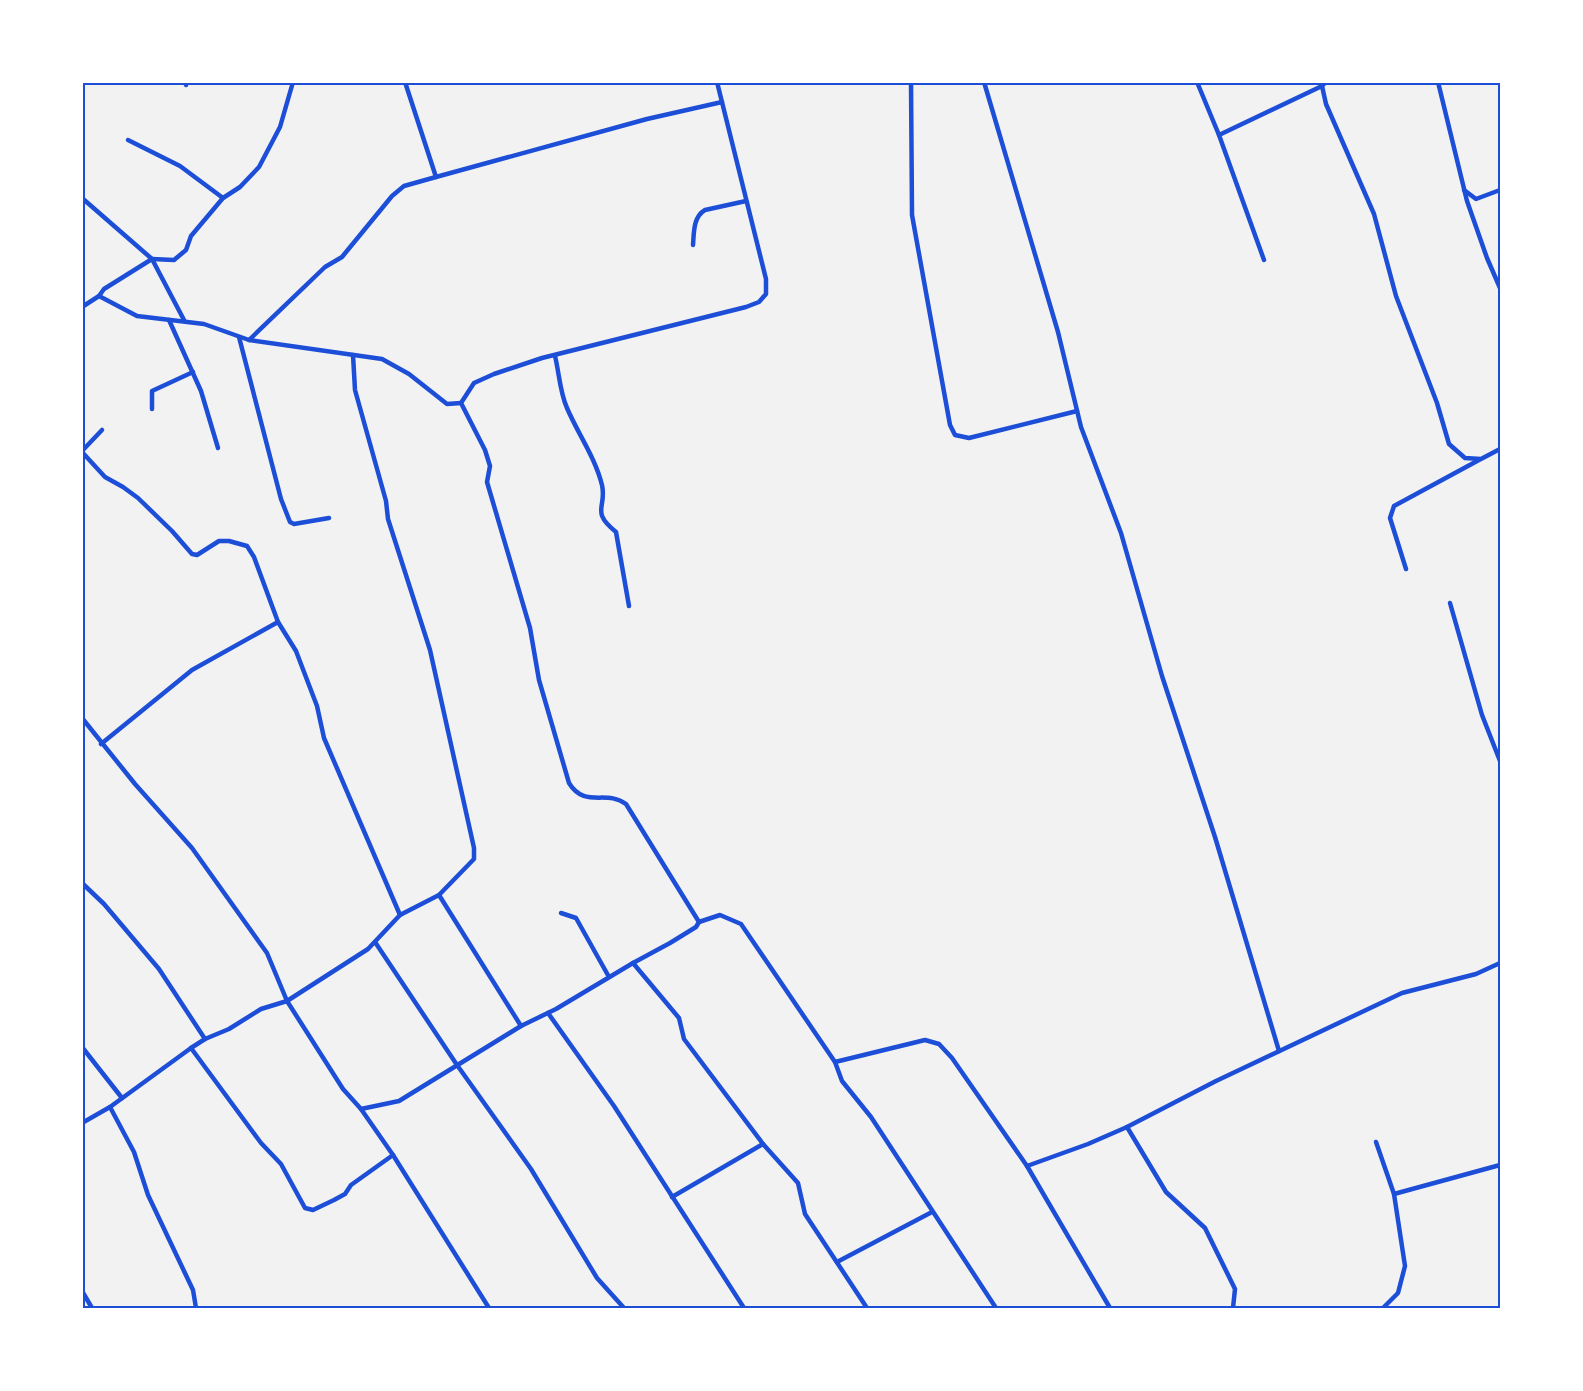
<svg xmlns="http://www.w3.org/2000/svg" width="1583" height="1391" viewBox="0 0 1583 1391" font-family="'Varela Round',sans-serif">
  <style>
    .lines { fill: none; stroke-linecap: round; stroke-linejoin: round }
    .minor { stroke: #1d4ed8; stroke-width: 4.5 }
    .neatline { fill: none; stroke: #1d4ed8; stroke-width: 2 }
  </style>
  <rect width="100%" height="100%" fill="#f2f2f2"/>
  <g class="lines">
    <g class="minor">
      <polyline points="405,82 436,177 647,119 722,102"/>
      <polyline points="911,82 912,215 950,425 955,435 969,438 1077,411"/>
      <polyline points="984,82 1058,332 1081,427 1121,533 1162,676 1215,837 1279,1051"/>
      <polyline points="1197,82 1219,135"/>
      <polyline points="1326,82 1322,86 1326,104 1374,214 1396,296 1437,403 1449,444 1465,458 1481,459 1500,449"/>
      <polyline points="1438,82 1467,201 1487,258 1500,288"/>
      <polyline points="186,85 187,82"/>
      <polyline points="128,140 180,166 223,198"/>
      <polyline points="1464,190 1476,199 1500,190"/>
      <polyline points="82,198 152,259 184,320"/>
      <path d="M693,245C694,233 693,217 705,210L746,201"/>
      <polyline points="1264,260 1219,135 1322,86"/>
      <polyline points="99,296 137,316 204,324 249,340 382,359 409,374 447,404 461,403"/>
      <polyline points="82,307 99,296 104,289 152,259 174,260 186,250 191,236 223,198 240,187 259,167 280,127 293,82"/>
      <polyline points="169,320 201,391 218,448"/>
      <polyline points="239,337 281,499 290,522 294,524 329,518"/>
      <polyline points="249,340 325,267 342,257 392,196 404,186 436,177"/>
      <polyline points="353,355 355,390 386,501 388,519 430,650 474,848 474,859 439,895"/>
      <path d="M555,356C559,372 560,393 567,408C578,434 595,457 602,485C607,508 590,511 616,532L629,606"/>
      <polyline points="152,409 152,391 193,372"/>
      <polyline points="82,451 102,430"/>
      <polyline points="82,452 105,477 123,487 138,498 172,531 192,554 197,555 219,541 229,541 247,546 254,557 278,622 296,651 317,706 324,738 400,915"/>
      <polyline points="1406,569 1390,518 1394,506 1479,460"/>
      <polyline points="82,588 82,613"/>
      <polyline points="1450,603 1482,715 1500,761"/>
      <polyline points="82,718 135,784 192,848 267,953 287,1001 343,1089 361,1109 393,1155 489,1308"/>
      <polyline points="101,744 192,670 278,622"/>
      <polyline points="82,883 104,904 159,969 205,1039"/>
      <polyline points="561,913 576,918 609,977"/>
      <path d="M699,922L626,804C606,789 585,809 569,783L539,680L530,628L487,482L490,466L485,450L461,403L474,383L494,374L542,358L746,307L759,302L766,294V279L717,82"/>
      <polyline points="375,942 457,1065 531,1169 597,1278 624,1308"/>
      <polyline points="633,963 679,1018 684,1039 763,1144 798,1183 805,1214 867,1308"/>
      <polyline points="548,1013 614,1106 744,1308"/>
      <polyline points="82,1047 122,1098"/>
      <polyline points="835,1062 925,1040 939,1044 952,1058 1027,1166 1110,1308"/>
      <polyline points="110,1107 134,1152 148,1195 193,1290 196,1308"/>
      <polyline points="361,1109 399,1101 521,1026 556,1009 633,963 670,943 696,927 699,922 720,915 741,924 835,1062 842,1081 871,1117 996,1308"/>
      <polyline points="82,1123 110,1107 191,1048"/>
      <polyline points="1127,1127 1166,1192 1205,1228 1235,1289 1233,1308"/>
      <polyline points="1376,1142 1394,1194"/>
      <polyline points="393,1155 351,1185 345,1194 334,1200 313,1210 305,1208 281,1164 261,1143 191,1048 205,1039 229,1029 261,1009 287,1001 368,949 400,915 439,895 521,1026"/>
      <polyline points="1027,1166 1088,1144 1127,1127 1216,1081 1402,993 1476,974 1500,963"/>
      <polyline points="672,1197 763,1144"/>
      <polyline points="837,1262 932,1212"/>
      <polyline points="82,1291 92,1308"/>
      <polyline points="1383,1308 1398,1293 1405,1266 1394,1194 1500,1165"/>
    </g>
  </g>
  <rect width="1583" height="1391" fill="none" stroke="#ffffff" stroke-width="168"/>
  <rect x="84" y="84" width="1415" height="1223" class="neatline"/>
</svg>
